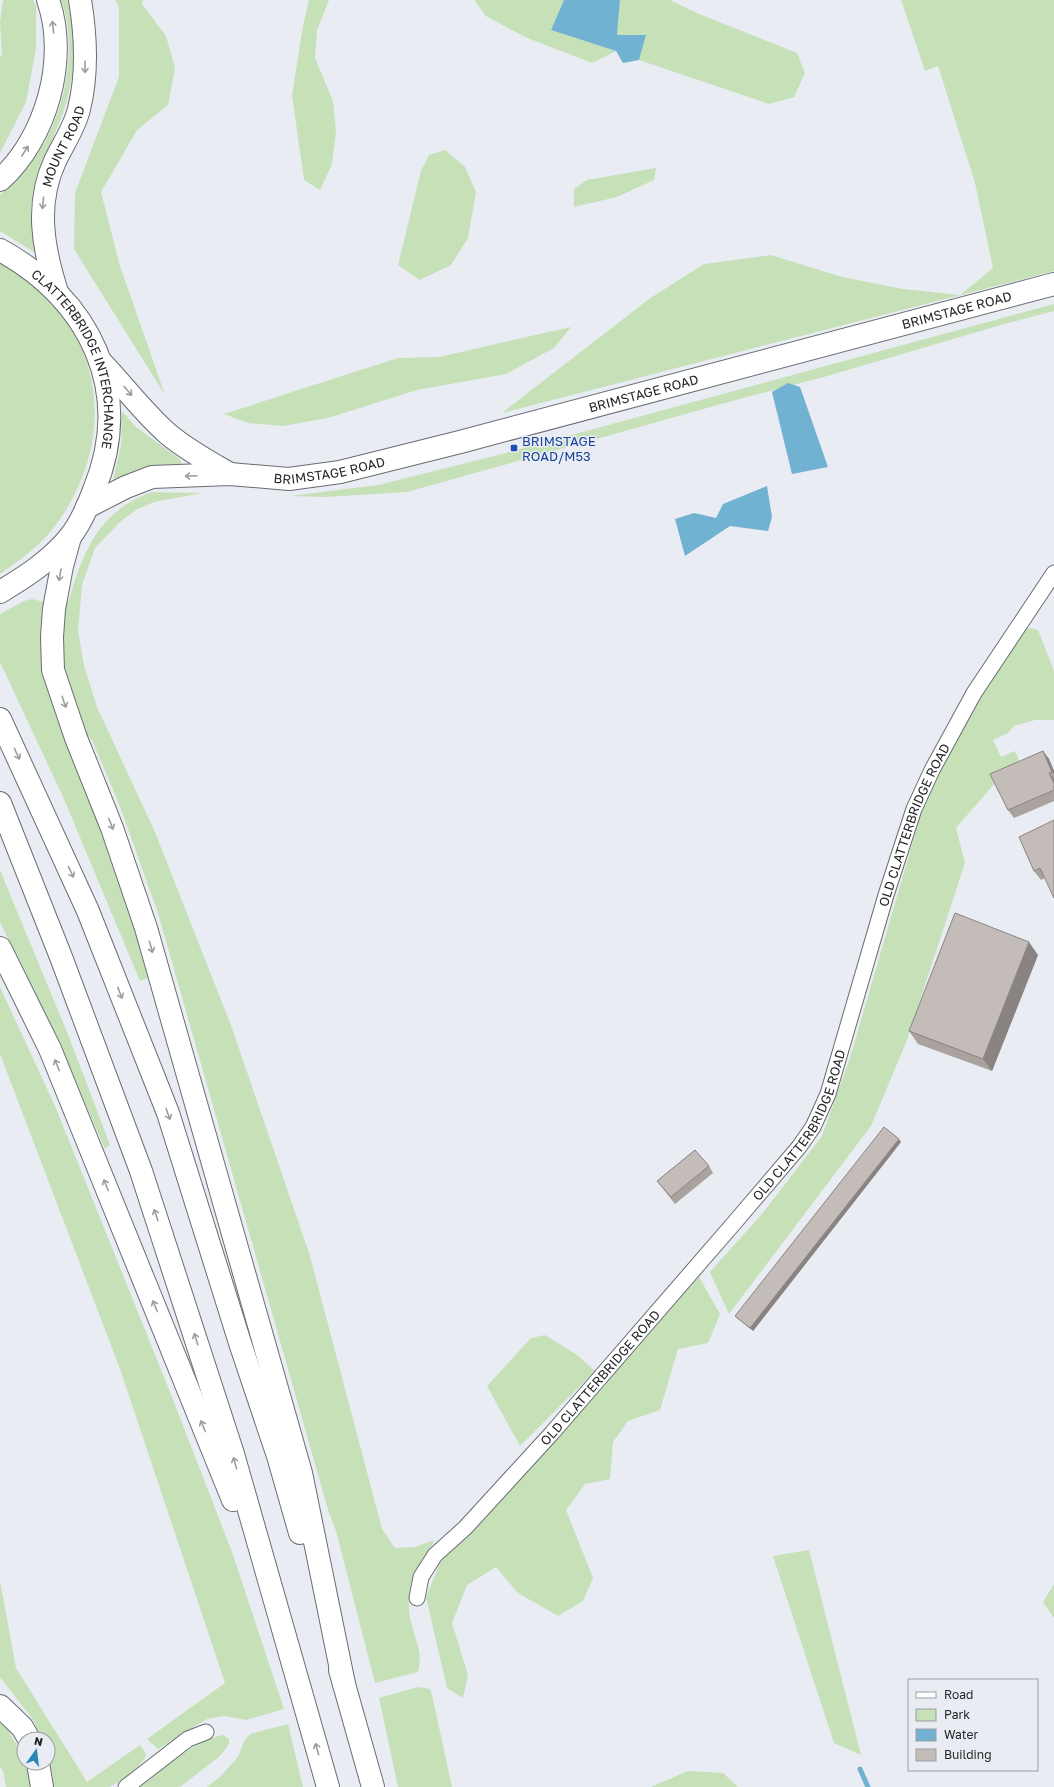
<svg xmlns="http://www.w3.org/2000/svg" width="1054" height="1787" viewBox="0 0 1054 1787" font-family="'Golos Text',sans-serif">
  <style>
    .green { fill: #c6e1b8 }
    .water { fill: #71b1d2 }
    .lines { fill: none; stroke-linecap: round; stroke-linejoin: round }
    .stream { stroke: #71b1d2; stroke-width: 5 }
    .minor-casing { stroke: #696c72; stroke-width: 17 }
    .secondary-casing { stroke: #696c72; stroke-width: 24 }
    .primary-casing { stroke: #696c72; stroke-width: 24 }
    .motorway-casing { stroke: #696c72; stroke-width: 24 }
    .minor { stroke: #fff; stroke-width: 15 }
    .secondary { stroke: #fff; stroke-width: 22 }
    .primary { stroke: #fff; stroke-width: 22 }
    .motorway { stroke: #fff; stroke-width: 22 }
    .wall { fill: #a9a29f }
    .shaded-wall { fill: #898482 }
    .building { fill: #c4bcb9; stroke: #898482 }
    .oneway { stroke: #9d9d9e }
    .transit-dot { fill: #1a4fb4; stroke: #e9ecf3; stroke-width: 1.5 }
    .labels { text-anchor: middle; stroke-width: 3; stroke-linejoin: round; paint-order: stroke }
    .street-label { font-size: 13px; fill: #252628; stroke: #e9ecf3 }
    .transit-label { font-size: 13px; fill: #164399; stroke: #e9ecf3; text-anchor: start }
  </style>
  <rect width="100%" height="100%" fill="#e9ecf3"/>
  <g class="green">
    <polygon points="3,0 33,0 36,6 36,48 26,102 0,153 0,57 2,55 0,22"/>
    <path d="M61,0H67C79,43 75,87 57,128C47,153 33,178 31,205C30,222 34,238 37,254L0,231V195C15,180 30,166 42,147C66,107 78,45 61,0Z"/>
    <polygon points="115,0 143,0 142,4 166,36 175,68 168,105 137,130 101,192 120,266 165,395 74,249 75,193 119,77 119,8"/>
    <polygon points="309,0 329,0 317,30 315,58 333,101 336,131 332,164 320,190 304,180 292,95 303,26"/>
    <polygon points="474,0 564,0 551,30 616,51 592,63 525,37 486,16"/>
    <polygon points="620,0 670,0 699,14 797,53 805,73 794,97 769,104 639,60 646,35 617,35"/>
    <polygon points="901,0 1054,0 1054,271 502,413 649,299 704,264 771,255 842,277 903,289 960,295 993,268 975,183 938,66 925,71"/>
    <polygon points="445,150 465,167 476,192 468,238 451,265 420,280 398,265 421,171 429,155"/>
    <polygon points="656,168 654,180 617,197 574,207 574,189 587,180"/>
    <path d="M0,263C99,315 123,427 60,519C44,543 23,558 0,574Z"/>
    <polygon points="1054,304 1054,311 1008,323 824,377 750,396 407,492 326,497 290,496 378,485 498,455"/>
    <polygon points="571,327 554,348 506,374 417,390 328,418 283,426 248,423 224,414 398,358 439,357"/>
    <polygon points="122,411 136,427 181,460 181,466 134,471 113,481 121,445"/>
    <path d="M152,492L202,493L154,502L136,510L121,521L95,548L82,585L78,631L84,666L97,707L155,832L232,1028L310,1256L382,1529L395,1548L414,1547L435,1540C419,1566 403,1590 411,1622C416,1643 423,1650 418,1672L375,1683L336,1531L329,1513L158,913L119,804L92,740L83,731L67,687L61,649L63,601H69C82,552 100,510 152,492Z"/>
    <polygon points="32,599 44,602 41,626 41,649 45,684 98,813 150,977 140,981 64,799 0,662 0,614 24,601"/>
    <polygon points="1031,628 1038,630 1054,671 1054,720 1035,720 1014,726 1008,733 993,740 1001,757 1015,751 1023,770 996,782 956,828 965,863 907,1040 871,1126 729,1314 710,1272 762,1214 822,1136 850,1058 920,817 934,780 989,678 1021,630"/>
    <polygon points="0,870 69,1037 110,1145 105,1149 66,1059 0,922"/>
    <polygon points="0,987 55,1106 170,1392 232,1552 284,1709 246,1720 224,1716 207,1719 158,1749 147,1739 225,1683 120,1369 0,1054"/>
    <polygon points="699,1277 720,1314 708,1343 678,1349 660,1410 628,1421 613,1442 610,1479 585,1484 566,1510 593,1578 583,1601 558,1616 518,1593 496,1567 467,1585 452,1623 468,1675 463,1698 447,1688 426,1597 440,1563"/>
    <polygon points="545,1335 577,1355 595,1371 520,1446 487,1386 531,1338"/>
    <polygon points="809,1550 861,1755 834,1743 773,1556"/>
    <path d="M0,1581L16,1668L87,1782L140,1745L146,1754C145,1764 119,1783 109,1787C103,1787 63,1787 53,1787V1777L48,1756V1739H42L32,1718L0,1677Z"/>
    <polygon points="1054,1584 1054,1618 1043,1602"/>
    <polygon points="418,1687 430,1689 432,1695 452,1787 398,1787 379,1698"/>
    <polygon points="0,1720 6,1726 24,1758 24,1763 26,1763 32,1787 6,1787 3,1771 0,1767"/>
    <polygon points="288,1724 303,1787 207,1787 220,1777 238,1757 245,1739 250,1734"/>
    <path d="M223,1735L229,1739V1744L220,1756L180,1787H140C164,1770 194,1740 223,1735Z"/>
    <polygon points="688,1771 723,1773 738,1787 651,1787"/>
  </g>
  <g class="water">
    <polygon points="564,0 620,0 617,35 646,35 639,60 623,63 616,51 551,30"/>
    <polygon points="788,383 800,387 828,467 792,474 772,392"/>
    <polygon points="767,486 772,517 768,531 730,526 685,556 675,519 694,513 716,518 723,504"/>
  </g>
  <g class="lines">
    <polyline class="stream" points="860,1769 868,1787"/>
    <defs>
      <g id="minor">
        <path id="s1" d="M417,1598L421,1577L435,1555L465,1528L552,1433L735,1222L799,1147L813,1127L828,1094L886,895L914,809L932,770L974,693L1054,573"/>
        <polyline points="126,1787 188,1739 206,1732"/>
      </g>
      <g id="secondary">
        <path d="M0,180C46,139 69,59 48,0"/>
        <path id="s2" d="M57,292C43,248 35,204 55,161C63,144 75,127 79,109C88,73 86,36 80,0"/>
        <path d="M102,363C124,386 144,413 168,434C187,450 209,462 230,474"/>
        <path id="s3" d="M87,507L126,487L152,477L230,474L289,479L340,472L460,442L1054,284"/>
        <polyline points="0,1706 22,1727 29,1739"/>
        <polyline points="38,1763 42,1787"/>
      </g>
      <g id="primary">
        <path id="s4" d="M0,250C90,299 135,391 94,490C88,506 80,525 69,538C50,561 25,577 0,592"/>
      </g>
      <g id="motorway">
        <polyline points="70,537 62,566 54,609 52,637 53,670 76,738 112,828 146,928 301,1473 344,1684"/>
        <polyline points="0,719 88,911 168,1113 241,1346 278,1456 300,1533"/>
        <polyline points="0,803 61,957 141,1171 233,1454 328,1787"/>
        <polyline points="0,948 50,1049 233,1500"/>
        <polyline points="340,1670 373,1787"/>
      </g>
    </defs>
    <use href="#minor" class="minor-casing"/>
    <use href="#secondary" class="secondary-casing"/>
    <use href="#primary" class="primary-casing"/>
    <use href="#motorway" class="motorway-casing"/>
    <use href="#minor" class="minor"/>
    <use href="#secondary" class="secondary"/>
    <use href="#primary" class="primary"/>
    <use href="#motorway" class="motorway"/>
  </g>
  <g class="wall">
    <polygon points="1043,751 1049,759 1054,771 1054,801 1014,818 1008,810"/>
    <polygon points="1054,820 1045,878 1041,880 1034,871"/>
    <polygon points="1038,955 992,1071 918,1044 909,1031"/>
    <polygon points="901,1142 753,1331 738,1319 735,1316"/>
    <polygon points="709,1166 713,1173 675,1204 657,1181"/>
  </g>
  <g class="shaded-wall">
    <polygon points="1043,751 1049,759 1054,771 1054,774 1052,772"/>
    <polygon points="1049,773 1054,779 1054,783"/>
    <polygon points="1029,942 1038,955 992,1071 983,1059"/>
    <polygon points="899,1139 901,1142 753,1331 750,1328"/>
  </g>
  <g class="building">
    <polygon points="1043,751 1052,772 1049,773 1054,783 1054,790 1008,810 990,774"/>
    <polygon points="1054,820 1054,898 1040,868 1034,871 1019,837"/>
    <polygon points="955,913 1029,942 983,1059 909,1031"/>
    <polygon points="884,1127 899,1139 750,1328 735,1316"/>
    <polygon points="695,1150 709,1166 671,1197 657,1181"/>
  </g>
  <defs><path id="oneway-shaft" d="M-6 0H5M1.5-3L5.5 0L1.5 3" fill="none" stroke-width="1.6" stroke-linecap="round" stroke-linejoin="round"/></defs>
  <g class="oneway">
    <use href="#oneway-shaft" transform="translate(53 27) rotate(-96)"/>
    <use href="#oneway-shaft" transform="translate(85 67) rotate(90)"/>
    <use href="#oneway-shaft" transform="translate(25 151) rotate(-57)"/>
    <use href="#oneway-shaft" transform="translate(43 203) rotate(96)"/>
    <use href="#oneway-shaft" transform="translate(128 391) rotate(49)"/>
    <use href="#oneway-shaft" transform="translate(191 476) rotate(178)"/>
    <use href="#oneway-shaft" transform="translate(60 575) rotate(100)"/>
    <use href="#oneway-shaft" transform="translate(64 702) rotate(71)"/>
    <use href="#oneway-shaft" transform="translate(17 754) rotate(65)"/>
    <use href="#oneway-shaft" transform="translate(111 824) rotate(69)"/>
    <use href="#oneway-shaft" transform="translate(71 872) rotate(65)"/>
    <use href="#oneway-shaft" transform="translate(151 947) rotate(74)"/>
    <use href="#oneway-shaft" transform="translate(120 993) rotate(69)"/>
    <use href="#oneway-shaft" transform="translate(57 1065) rotate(-112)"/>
    <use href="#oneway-shaft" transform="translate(168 1114) rotate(71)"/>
    <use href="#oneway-shaft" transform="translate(106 1185) rotate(-112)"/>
    <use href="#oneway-shaft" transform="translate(156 1215) rotate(-108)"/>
    <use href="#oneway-shaft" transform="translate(155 1306) rotate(-112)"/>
    <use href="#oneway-shaft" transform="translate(196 1339) rotate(-108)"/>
    <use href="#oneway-shaft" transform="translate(203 1426) rotate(-112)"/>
    <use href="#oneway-shaft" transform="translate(235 1463) rotate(-106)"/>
    <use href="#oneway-shaft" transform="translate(317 1749) rotate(-106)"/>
  </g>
  <rect class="transit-dot" x="510" y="444" width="8" height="8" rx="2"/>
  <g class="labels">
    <g class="street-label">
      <text dy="5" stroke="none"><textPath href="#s2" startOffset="151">MOUNT ROAD</textPath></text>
      <text dy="5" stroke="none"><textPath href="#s3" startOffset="898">BRIMSTAGE ROAD</textPath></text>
      <text dy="5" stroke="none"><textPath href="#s4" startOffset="141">CLATTERBRIDGE INTERCHANGE</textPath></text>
      <text dy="5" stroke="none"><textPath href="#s3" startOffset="574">BRIMSTAGE ROAD</textPath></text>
      <text dy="5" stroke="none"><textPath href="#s3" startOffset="250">BRIMSTAGE ROAD</textPath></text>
      <text dy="5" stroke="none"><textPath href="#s1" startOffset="938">OLD CLATTERBRIDGE ROAD</textPath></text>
      <text dy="5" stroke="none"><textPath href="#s1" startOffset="614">OLD CLATTERBRIDGE ROAD</textPath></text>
      <text dy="5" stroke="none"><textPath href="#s1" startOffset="290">OLD CLATTERBRIDGE ROAD</textPath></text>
    </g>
    <g class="transit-label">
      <text x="522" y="446">BRIMSTAGE<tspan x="522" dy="15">ROAD/M53</tspan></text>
    </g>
  </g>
  <rect x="908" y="1679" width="130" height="92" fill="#e9ecf3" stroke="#9b9da2"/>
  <rect x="916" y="1692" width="20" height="6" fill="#ffffff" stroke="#9b9da2"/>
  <text x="944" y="1699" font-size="12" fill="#252628">Road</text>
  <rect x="916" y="1709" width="20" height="12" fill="#c6e1b8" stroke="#9b9da2"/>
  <text x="944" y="1719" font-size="12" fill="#252628">Park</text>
  <rect x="916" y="1729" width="20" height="12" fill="#71b1d2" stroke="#9b9da2"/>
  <text x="944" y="1739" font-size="12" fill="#252628">Water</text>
  <rect x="916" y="1749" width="20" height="12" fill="#c4bcb9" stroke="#9b9da2"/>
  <text x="944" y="1759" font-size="12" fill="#252628">Building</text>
  <g transform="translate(36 1751) rotate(14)"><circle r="19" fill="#e9ecf3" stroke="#9b9da2"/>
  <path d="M0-3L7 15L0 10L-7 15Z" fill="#2987b3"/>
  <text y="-6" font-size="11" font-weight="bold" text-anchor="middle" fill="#252628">N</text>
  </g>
</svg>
